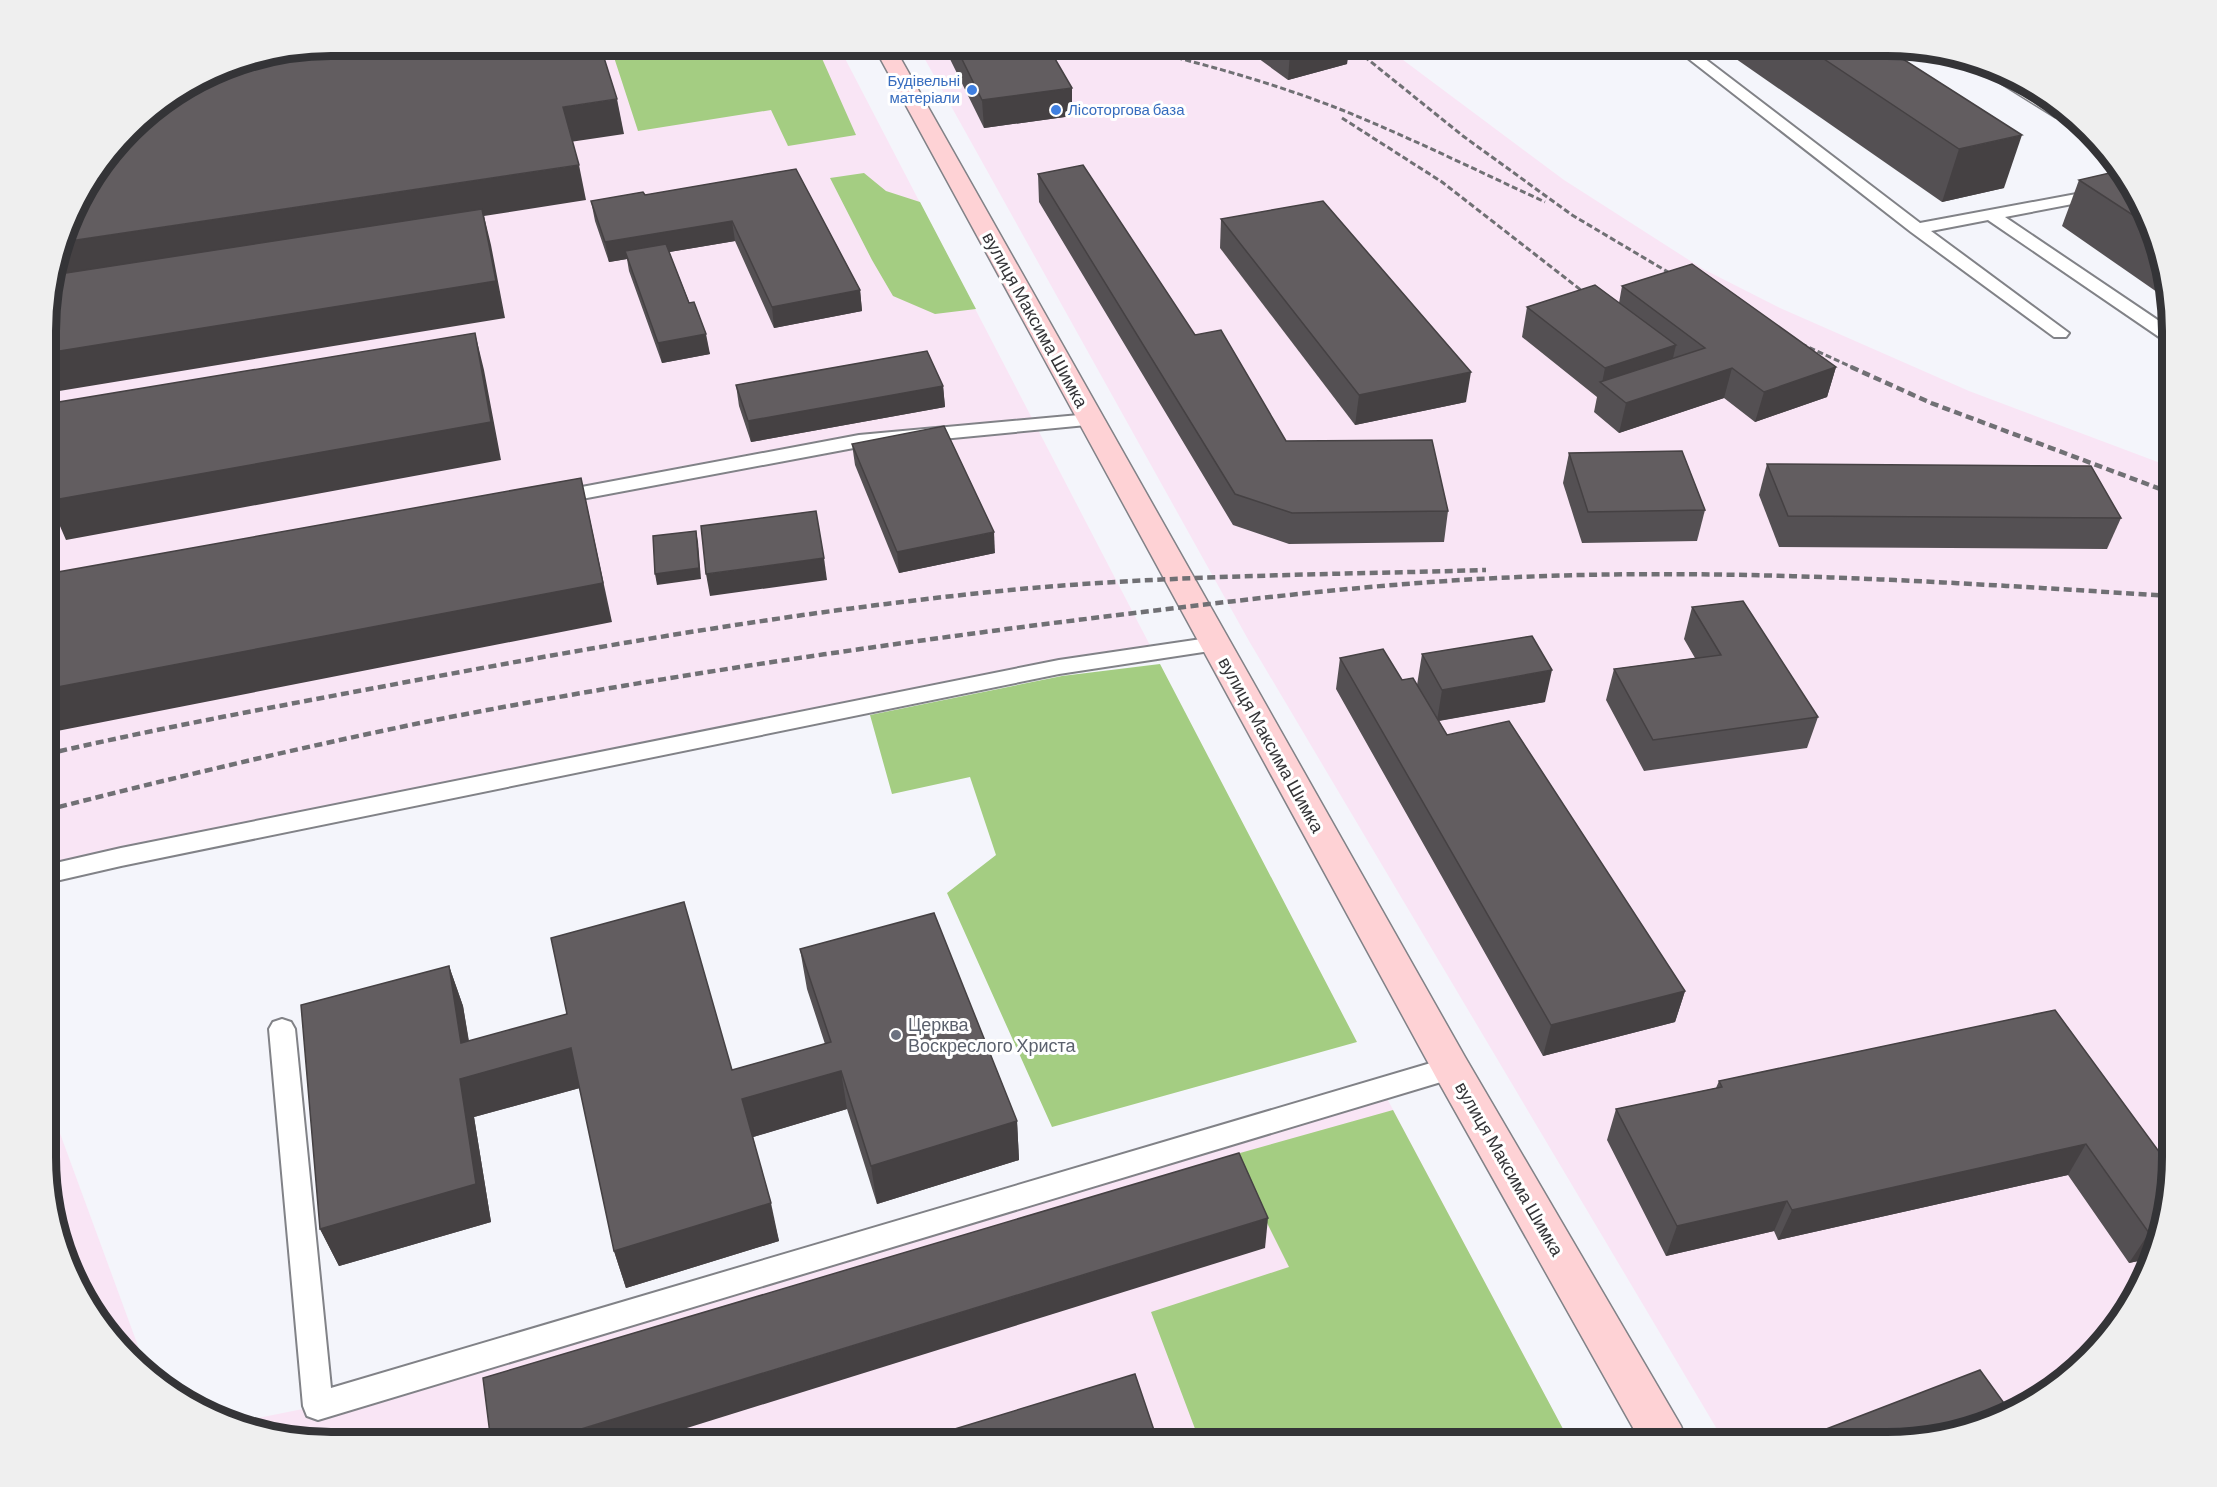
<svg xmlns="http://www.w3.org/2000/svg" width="2217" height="1487" viewBox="0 0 2217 1487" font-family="Barlow,sans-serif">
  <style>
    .industrial { fill: #f9e5f5 }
    .forest { fill: #a4cd82 }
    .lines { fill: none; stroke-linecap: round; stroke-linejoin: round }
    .service-casing { stroke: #818287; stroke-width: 4 }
    .minor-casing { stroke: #818287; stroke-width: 3 }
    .secondary-casing { stroke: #818287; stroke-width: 3 }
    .service { fill: #fff; fill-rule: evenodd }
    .minor { fill: #fff; fill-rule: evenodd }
    .secondary { fill: #fed2d5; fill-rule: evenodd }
    .rail-far1 { stroke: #707074; stroke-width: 3; stroke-dasharray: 6 3; stroke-linecap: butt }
    .rail { stroke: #707074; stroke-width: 4.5; stroke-dasharray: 8 4.5; stroke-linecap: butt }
    .wall { fill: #545053 }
    .shaded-wall { fill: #454143 }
    .building { fill: #625d60; stroke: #454143; stroke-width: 1.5 }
    .shop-dot { fill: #3f7fe0; stroke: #fff; stroke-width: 2 }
    .worship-dot { fill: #6b7280; stroke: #fff; stroke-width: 2 }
    .labels { text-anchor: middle; stroke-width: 6; stroke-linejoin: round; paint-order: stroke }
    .far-shop-label { font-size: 15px; fill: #366cbe; stroke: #fff; text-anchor: end }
    .street-label { font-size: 18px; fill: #343437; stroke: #fff }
    .worship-label { font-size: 18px; fill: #5b616d; stroke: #fff; text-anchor: start }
    .rim { fill: none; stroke: #343437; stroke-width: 8 }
  </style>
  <rect width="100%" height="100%" fill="#f4f5fb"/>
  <g class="industrial">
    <polygon points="331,45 838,45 1154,653 47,874 47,294"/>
    <polygon points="917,45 1383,45 1564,180 1703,269 1780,308 1969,391 2171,467 2171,1175 2157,1248 2124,1315 2029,1404 1905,1441 1724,1441 1249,641"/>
    <polygon points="1382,1089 1570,1442 330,1442 239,1427 232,1423 318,1406"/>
    <polygon points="47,1098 145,1365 83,1299 47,1193"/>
  </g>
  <g class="forest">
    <polygon points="610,45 816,45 856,135 788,146 771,110 638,131"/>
    <polygon points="864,173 886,191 920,202 976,309 935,314 893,296 872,260 830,178"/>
    <polygon points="1160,664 1357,1042 1052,1127 947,893 996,855 970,777 892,794 870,715 1062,676"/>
    <polygon points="1393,1110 1570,1442 1200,1442 1151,1312 1289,1267 1233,1155"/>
  </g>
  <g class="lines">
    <defs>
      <g id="service">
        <polygon points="1671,45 1687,45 1920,223 2130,184 2135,192 2005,217 2171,329 2171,342 2165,341 1988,220 1931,231 2069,333 2066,337 2054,337 1911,232"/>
        <polygon points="1090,414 1097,416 1099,420 1097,424 859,447 555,504 548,502 545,498 548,494 555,492 859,435"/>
        <polygon points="1215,637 1223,639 1226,644 1223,649 1059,674 121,866 47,883 47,865 121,848 1059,660"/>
        <polygon points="282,1019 291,1022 295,1029 331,1388 1451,1057 1460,1060 1464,1068 1460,1076 1451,1079 318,1420 307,1416 303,1406 269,1029 273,1022"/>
      </g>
      <polygon id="minor" points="1968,58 1978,60 2045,93 2068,117 2055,117 1970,64"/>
      <polygon id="secondary" points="873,45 893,45 1465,1057 1681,1426 1687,1441 1641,1442 1437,1079"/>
    </defs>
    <use href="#service" class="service-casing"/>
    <use href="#minor" class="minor-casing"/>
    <use href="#secondary" class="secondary-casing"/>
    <use href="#service" class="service"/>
    <use href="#minor" class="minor"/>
    <use href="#secondary" class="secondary"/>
    <g class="rail-far1">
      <path d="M1124,45C1198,62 1271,82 1342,110C1411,138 1478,171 1545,202"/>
      <polyline points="1350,45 1463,136 1572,215 1683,281"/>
      <polyline points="1342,118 1442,182 1595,301"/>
      <polyline points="1793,340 1854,368"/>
    </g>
    <g class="rail">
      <polyline points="1851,367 1931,403 2171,493"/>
      <path d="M47,754C168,726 290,704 412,681C604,645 796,612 990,592C1154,575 1321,575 1486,570"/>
      <path d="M47,810C172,778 298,748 425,722C633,681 843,650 1053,623C1217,603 1382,581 1546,576C1755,569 1963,583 2171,596"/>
    </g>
  </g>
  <g class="wall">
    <polygon points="934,45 1047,45 1072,116 984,128 947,53 938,55"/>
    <polygon points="1240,45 1349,45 1347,64 1288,80"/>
    <polygon points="1716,45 1881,45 2004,188 1942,202"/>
    <polygon points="796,169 860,290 862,311 774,328 735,241 669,252 710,354 662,363 629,271 627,259 609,262 595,221 591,201 645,195"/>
    <polygon points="1038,174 1195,335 1286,441 1448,511 1444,542 1289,544 1233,525 1039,202"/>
    <polygon points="2079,180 2134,188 2167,299 2062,226"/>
    <polygon points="1221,219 1466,402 1355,425 1220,248"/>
    <polygon points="1622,286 1836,367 1827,397 1755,422 1724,398 1619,433 1594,412 1597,397 1522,337 1527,307 1619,303"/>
    <polygon points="736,385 943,386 945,407 751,442 739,406"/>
    <polygon points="852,444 995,553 899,573 855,465"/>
    <polygon points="1569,453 1705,510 1697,541 1582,543 1563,483"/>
    <polygon points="1767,464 2121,518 2107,549 1779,547 1759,495"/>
    <polygon points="1692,607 1818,717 1807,748 1644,771 1606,700 1614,669 1695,658 1684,639"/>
    <polygon points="1422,654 1545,702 1439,721 1447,735 1685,991 1675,1022 1543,1056 1336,689 1340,658 1417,685"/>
    <polygon points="800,949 1017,1121 1019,1160 877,1204 847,1109 753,1137 779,1241 626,1288 614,1251 580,1088 474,1117 491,1222 339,1266 320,1229 449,966 463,1006 469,1041 732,1070 825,1044 807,989"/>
    <polygon points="2055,1010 2157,1248 2152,1258 2129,1263 2068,1175 1778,1240 1774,1231 1666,1256 1607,1140 1616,1109 1716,1088 1719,1081"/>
  </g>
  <g class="shaded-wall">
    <polygon points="938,45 946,45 947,53 938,55"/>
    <polygon points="1319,45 1349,45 1347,64 1288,80 1290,53"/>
    <polygon points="1072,88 1072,116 984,128 982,100"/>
    <polygon points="617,99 624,134 570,142 563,107"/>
    <polygon points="2022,135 2004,188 1942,202 1959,149"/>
    <polygon points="579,165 586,200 484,216 491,245 505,318 47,393 47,353 51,283 63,242"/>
    <polygon points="732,221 735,241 628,259 625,251 627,259 609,262 605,242"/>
    <polygon points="860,290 862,311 774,328 772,307"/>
    <polygon points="475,333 484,370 501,460 66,540 53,510 47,511 47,469"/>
    <polygon points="706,334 710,354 662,363 658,343"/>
    <polygon points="1676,345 1669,375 1602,383 1605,368"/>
    <polygon points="1836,367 1827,397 1755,422 1764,392"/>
    <polygon points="1732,368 1724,398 1619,433 1626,403"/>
    <polygon points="1471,372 1466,402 1355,425 1359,395"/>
    <polygon points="943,386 945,407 751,442 748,421"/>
    <polygon points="581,478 612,622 47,733 47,689"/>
    <polygon points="696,531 698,542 701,579 657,585 655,574"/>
    <polygon points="994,532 995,553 899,573 897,552"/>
    <polygon points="824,558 827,580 710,596 706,574"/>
    <polygon points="1552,670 1545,702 1437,721 1442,690"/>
    <polygon points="449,966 463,1006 474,1075 571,1048 583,1087 474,1117 491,1222 339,1266 320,1229 460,1079 461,1043"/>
    <polygon points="1685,991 1675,1022 1543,1056 1551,1025"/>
    <polygon points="841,1071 847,1109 750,1138 742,1099"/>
    <polygon points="1017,1121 1019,1160 877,1204 871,1166"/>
    <polygon points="2086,1144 2068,1175 1778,1240 1792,1210"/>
    <polygon points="1787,1201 1774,1231 1666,1256 1677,1226"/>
    <polygon points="771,1203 779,1241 626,1288 614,1251"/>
    <polygon points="1268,1218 1265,1248 642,1442 539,1442"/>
    <polygon points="2160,1231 2157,1248 2152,1258 2129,1263 2149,1233"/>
  </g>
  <g class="building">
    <polygon points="331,45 600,45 617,99 563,107 579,165 63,242 75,204 142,116 222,67"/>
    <polygon points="955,45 1047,45 1072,88 982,100"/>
    <polygon points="1279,45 1319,45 1290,53"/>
    <polygon points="1803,45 1881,45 2022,135 1959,149"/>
    <polygon points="1083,165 1195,335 1221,330 1286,441 1432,440 1448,511 1292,513 1235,494 1038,174"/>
    <polygon points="796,169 860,290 772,307 732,221 605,242 591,201 643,192 645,195"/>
    <polygon points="2118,171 2134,188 2145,223 2079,180"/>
    <polygon points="1323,201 1471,372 1359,395 1221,219"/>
    <polygon points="482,209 496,281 47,353 47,294 53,275"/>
    <polygon points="666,244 689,303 694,302 706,334 658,343 625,251"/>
    <polygon points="1692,264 1836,367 1764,392 1732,368 1626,403 1600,382 1705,348 1622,286"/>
    <polygon points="1595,285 1676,345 1605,368 1527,307"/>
    <polygon points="475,333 491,422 48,501 52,468 47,469 47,404"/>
    <polygon points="927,351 943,386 748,421 736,385"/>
    <polygon points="944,426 994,532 897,552 852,444"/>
    <polygon points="1682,451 1705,510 1588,512 1569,453"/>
    <polygon points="1767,464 2091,466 2121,518 1788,516"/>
    <polygon points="581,478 603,583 47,689 47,574"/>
    <polygon points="816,511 824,558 706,574 701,526"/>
    <polygon points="696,531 699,568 655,574 653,536"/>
    <polygon points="1743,601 1818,717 1653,740 1614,669 1721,655 1692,607"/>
    <polygon points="1532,636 1552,670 1442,690 1422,654"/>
    <polygon points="1383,649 1402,680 1413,678 1447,735 1509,721 1685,991 1551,1025 1340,658"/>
    <polygon points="684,902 732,1070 831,1042 800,949 934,913 1017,1121 871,1166 841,1071 742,1099 771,1203 614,1251 571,1048 460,1079 476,1184 320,1229 301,1005 449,966 461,1043 567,1014 551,938"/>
    <polygon points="2055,1010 2171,1168 2171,1175 2160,1231 2149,1233 2086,1144 1792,1210 1787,1201 1677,1226 1616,1109 1722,1087 1719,1081"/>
    <polygon points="1239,1153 1268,1218 539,1442 491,1442 483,1378"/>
    <polygon points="1980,1370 2009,1410 1905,1441 1795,1441"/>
    <polygon points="1135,1374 1158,1442 912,1442"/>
  </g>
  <g class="shop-dot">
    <circle cx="972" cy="90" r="6"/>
    <circle cx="1056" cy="110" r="6"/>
  </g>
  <circle class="worship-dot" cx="896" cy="1035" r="6"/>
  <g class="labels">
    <g class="far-shop-label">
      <text x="960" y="86">Будівельні<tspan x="960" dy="17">матеріали</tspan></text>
      <text x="1068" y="115" text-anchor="start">Лісоторгова база</text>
    </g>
    <g class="street-label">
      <text transform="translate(1035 320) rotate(61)" y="6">вулиця Максима Шимка</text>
      <text transform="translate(1271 745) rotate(61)" y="6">вулиця Максима Шимка</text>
      <text transform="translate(1509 1169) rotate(60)" y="6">вулиця Максима Шимка</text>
    </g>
    <g class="worship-label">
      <text x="908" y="1031">Церква<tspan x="908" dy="21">Воскреслого Христа</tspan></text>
    </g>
  </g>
  <path d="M0 0H2217V1487H0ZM331 56H1887A275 275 0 0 1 2162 331V1157A275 275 0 0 1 1887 1432H331A275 275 0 0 1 56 1157V331A275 275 0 0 1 331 56Z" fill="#efefef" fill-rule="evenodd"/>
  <path class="rim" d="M331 56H1887A275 275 0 0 1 2162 331V1157A275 275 0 0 1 1887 1432H331A275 275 0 0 1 56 1157V331A275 275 0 0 1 331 56Z"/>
</svg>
